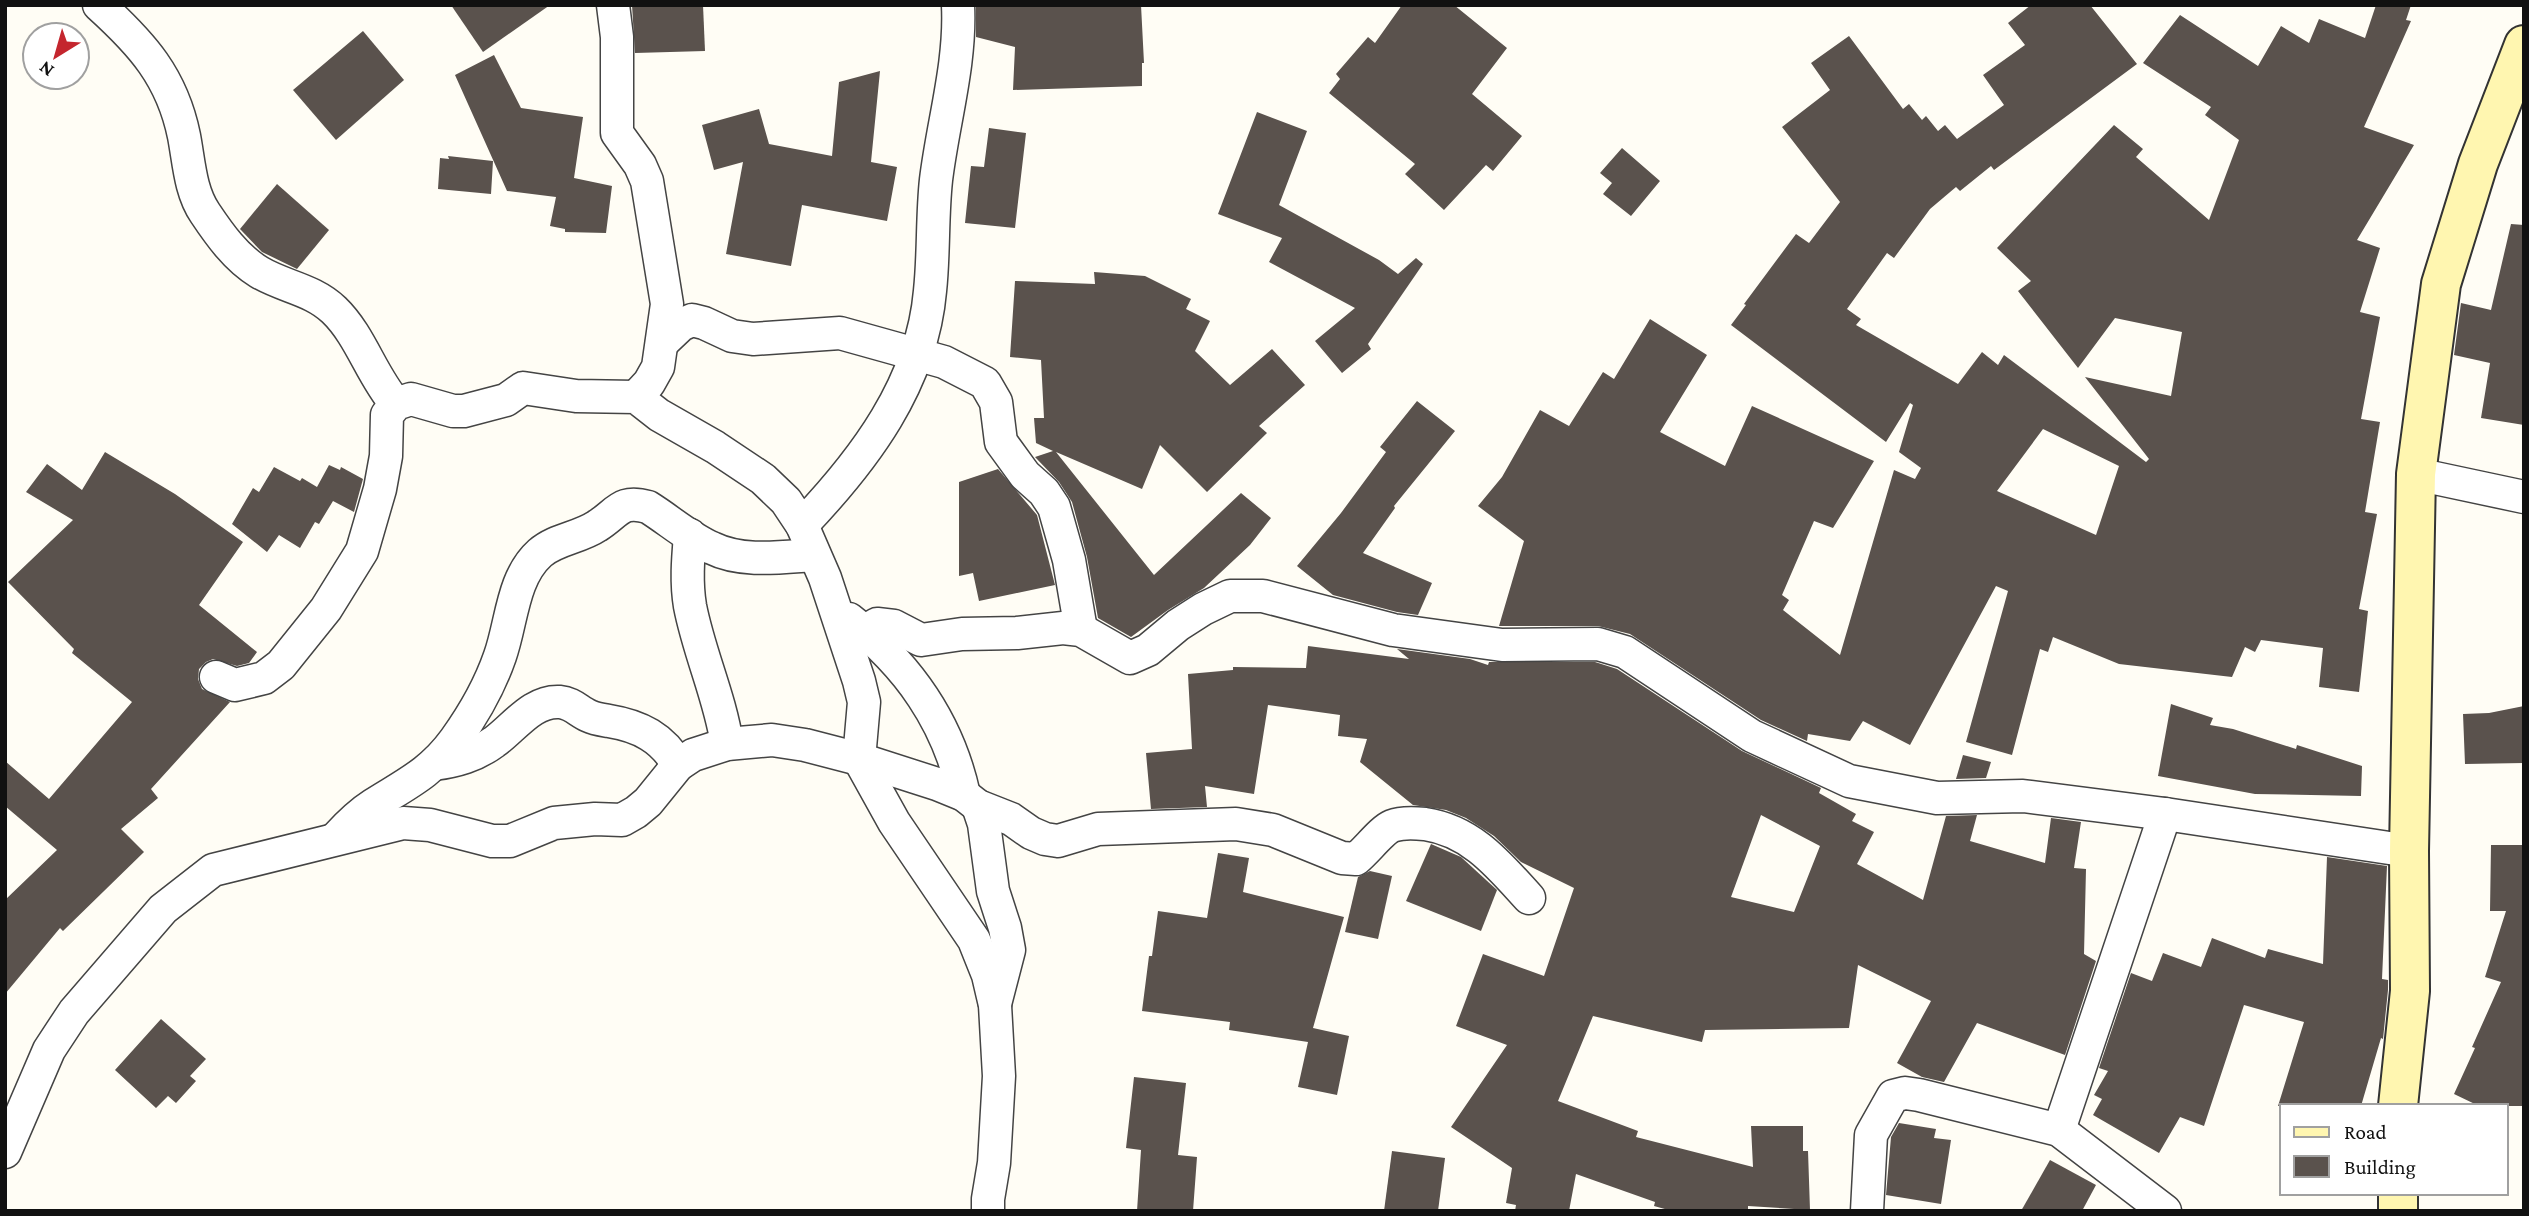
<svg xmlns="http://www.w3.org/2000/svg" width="2529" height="1216" viewBox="0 0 2529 1216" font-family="'Crimson Pro',serif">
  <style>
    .building { fill: #5a524d; fill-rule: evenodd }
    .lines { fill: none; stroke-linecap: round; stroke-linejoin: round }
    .street-casing { stroke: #444; stroke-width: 35 }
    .secondary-casing { stroke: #333; stroke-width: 42 }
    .street { stroke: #fff; stroke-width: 32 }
    .secondary { stroke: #fff6b0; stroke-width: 38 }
  </style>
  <rect width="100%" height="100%" fill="#fffdf5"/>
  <g class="building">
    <polygon points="451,5 550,5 483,52"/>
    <polygon points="632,5 703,5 705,51 635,53"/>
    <polygon points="976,5 1141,5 1144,63 1142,63 1142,86 1013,90 1015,47 976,37"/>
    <polygon points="1402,5 1454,5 1507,48 1472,94 1522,136 1493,171 1486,165 1444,210 1405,174 1415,164 1329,93 1340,79 1336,74 1368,37 1375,43"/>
    <path d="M2031,5H2090L2137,64L1994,170L1991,166L1960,191L1956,187L1930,209L1894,258L1887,253L1847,309L1861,319L1856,325L1958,384L1982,352L1998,365L2004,355L2146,462L2149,459L2085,377L2171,396L2182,332L2115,318L2078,368L2018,291L2031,281L1997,248L2114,125L2143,149L2136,157L2209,220L2239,140L2205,115L2211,107L2143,63L2180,15L2258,66L2281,26L2309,43L2319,19L2365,38L2376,5H2411L2406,20L2411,21L2364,127L2414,145L2357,240L2380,248L2360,312L2380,317L2361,419L2380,422L2365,512L2377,514L2359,609L2368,611L2359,692L2319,687L2323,648L2261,640L2255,652L2245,647L2232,677L2119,664L2053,637L2048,652L2040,649L2012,755L1966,742L2008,591L1996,586L1910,745L1863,721L1850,741L1808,734L1807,741L1761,720L1630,634L1598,626H1499L1524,541L1478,506L1502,477L1540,410L1569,426L1603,372L1614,379L1650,319L1707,355L1660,432L1725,466L1752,406L1874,461L1833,528L1814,521L1782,595L1789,600L1783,610L1840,655L1894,470L1915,479L1921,468L1899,452L1913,405L1910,403L1886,442L1731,325L1746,305L1744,304L1796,234L1809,243L1840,202L1782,127L1830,90L1811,63L1849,36L1903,109L1909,104L1922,120L1926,116L1938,131L1945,125L1957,139L2004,105L1983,75L2025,45L2008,23ZM2043,429L2119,466L2096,535L1997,491Z"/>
    <polygon points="363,31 404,80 336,140 293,90"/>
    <polygon points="494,55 521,108 583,117 574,178 612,186 606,233 565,232 565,229 550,226 556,197 507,191 455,75"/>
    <polygon points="880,71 871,162 897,167 887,221 802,205 791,266 726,254 743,162 714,170 702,125 759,109 769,144 832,156 839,82"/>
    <polygon points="1257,112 1307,131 1279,205 1379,260 1398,274 1416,258 1423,264 1368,344 1371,349 1342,373 1315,341 1355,308 1269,262 1282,238 1218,214"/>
    <polygon points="989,128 1026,133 1015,228 965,223 971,166 984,167"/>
    <polygon points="1622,148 1660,181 1631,216 1603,194 1612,183 1600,173"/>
    <polygon points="448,156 493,161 491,194 438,189 440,158 449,159"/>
    <polygon points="277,184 329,230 297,269 262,252 240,229"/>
    <polygon points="2511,224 2524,225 2524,425 2481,418 2490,363 2454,355 2461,303 2491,310"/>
    <polygon points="1094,272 1145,276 1191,299 1186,309 1210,321 1195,351 1230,385 1272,349 1305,385 1259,426 1267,433 1207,492 1160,445 1142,489 1056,452 1154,575 1241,493 1271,518 1250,545 1204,588 1168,610 1131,637 1098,618 1087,557 1072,502 1059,482 1035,457 1053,451 1036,443 1034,418 1044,418 1041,360 1010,357 1015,281 1095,284"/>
    <polygon points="1417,401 1455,431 1394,506 1395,508 1363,553 1432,583 1418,615 1397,612 1333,595 1297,566 1341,513 1386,452 1380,447"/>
    <polygon points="105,452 175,494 243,542 199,605 257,652 249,663 237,666 213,659 206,662 199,669 198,679 202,689 230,702 151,789 158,798 121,829 144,852 63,931 60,928 5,994 5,900 57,850 5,806 5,761 49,799 132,702 72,653 74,649 8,582 73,520 26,492 47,464 82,490"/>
    <polygon points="329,465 340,470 341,467 363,479 354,512 333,501 319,524 315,522 300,548 279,535 267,552 232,524 253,488 259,492 274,467 300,481 302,478 317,487"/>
    <polygon points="998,469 1037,515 1055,585 979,601 973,573 959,576 959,482"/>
    <path d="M1308,646L1409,659L1397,649L1470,659L1488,665L1489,662H1595L1617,669L1742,751L1821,788L1819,793L1856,814L1852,821L1874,832L1857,864L1923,900L1946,816L1977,815L1970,841L2045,863L2051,818L2081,822L2074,868L2086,869L2084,954L2096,961L2065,1055L1977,1023L1944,1082L1922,1077L1897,1063L1931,1001L1858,965L1849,1028L1705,1030L1702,1042L1593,1016L1558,1101L1638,1131L1636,1137L1753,1167L1751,1126H1803V1151H1808L1810,1210L1748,1206V1211H1672L1654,1206L1655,1202L1576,1174L1569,1211H1515L1516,1205L1506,1203L1512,1168L1451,1127L1507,1045L1456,1026L1483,954L1544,976L1574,888L1521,862L1494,836L1466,818L1446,810L1413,805L1360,762L1367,739L1338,736L1340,715L1268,705L1254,794L1205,786L1207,807L1151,809L1146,753L1192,749L1188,674L1233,670V667L1306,668ZM1761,815L1820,846L1794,912L1731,897Z"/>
    <polygon points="2171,704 2213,718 2210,725 2233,729 2296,749 2297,745 2362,766 2361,796 2255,794 2158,776"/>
    <polygon points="2524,706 2524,763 2465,764 2463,714 2489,713"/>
    <polygon points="1963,755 1991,762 1986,778 1956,779"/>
    <polygon points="1431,844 1461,857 1497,890 1481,931 1406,901"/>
    <polygon points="2491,845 2524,845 2524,1106 2479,1106 2454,1094 2475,1048 2472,1047 2501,982 2485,977 2506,911 2490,911"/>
    <polygon points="1218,853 1249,858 1243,892 1344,917 1313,1028 1349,1036 1337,1095 1298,1087 1308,1042 1229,1030 1230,1022 1142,1011 1149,956 1152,956 1158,911 1207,918"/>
    <polygon points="2327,857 2387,866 2382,979 2388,980 2388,990 2383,1039 2381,1038 2361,1106 2278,1106 2304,1022 2244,1005 2204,1126 2180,1117 2159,1153 2093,1115 2102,1099 2094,1095 2108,1071 2099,1068 2131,973 2152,981 2163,953 2201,967 2212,938 2265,958 2268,949 2323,964"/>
    <polygon points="1370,871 1392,876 1378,939 1345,932 1358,877"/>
    <polygon points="161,1019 206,1059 190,1076 196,1081 176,1103 168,1096 156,1108 115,1070"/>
    <polygon points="1134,1077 1186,1083 1178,1155 1197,1157 1193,1211 1137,1211 1141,1150 1126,1148"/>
    <polygon points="1899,1123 1936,1129 1934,1138 1951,1140 1941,1204 1886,1195 1891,1137"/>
    <polygon points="1392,1151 1445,1158 1438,1211 1384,1211"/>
    <polygon points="2050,1160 2096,1185 2082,1211 2021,1211"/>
  </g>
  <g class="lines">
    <defs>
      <g id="street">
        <path d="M99,5C142,44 172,77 184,136C189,162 190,191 205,213C219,234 236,258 259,272C284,287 312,289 334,310C361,336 371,375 396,404"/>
        <polyline points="613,5 617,37 617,133 640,165 647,181 667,304 658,367 649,383 636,397"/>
        <polyline points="662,343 681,325 692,320 704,323 732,336 753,339 840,333 944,362 985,383 996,402 1001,442 1025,475 1044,492 1054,507 1069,560 1081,630"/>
        <polyline points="2416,474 2524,497"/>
        <path d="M802,525C864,460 922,384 930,291C934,254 932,217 936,180C943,122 961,64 958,5"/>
        <path d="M690,535C688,559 686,582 690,606C699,653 720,697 727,744"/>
        <path d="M849,619C908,665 948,721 964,795"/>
        <polyline points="865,631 877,624 894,626 921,640 962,634 1017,633 1063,628 1081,630 1130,658 1148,650 1178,625 1203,609 1230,596 1263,596 1393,630 1502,645 1598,644 1625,652 1752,736 1849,781 1937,798 2023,796 2165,814 2409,851"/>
        <polyline points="216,677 235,685 264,678 281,665 326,609 362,551 380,489 386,456 387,415 396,404 411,399 453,411 464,411 506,400 523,388 576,396 636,397 659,415 715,447 763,479 786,501 802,525 825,578 859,681 864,702 859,759 894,822 974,940 988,975 995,1005 999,1076 994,1163 988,1199 988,1211"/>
        <path d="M434,764C456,761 475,756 494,742C514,728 532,700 560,702C572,703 578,711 589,716C595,719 603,720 609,721C640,726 663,738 678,765"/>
        <polyline points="978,806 984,824 993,891 1005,928 1009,950 995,1004"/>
        <path d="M337,837C348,825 359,814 373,805C406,784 431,773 455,740C473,715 490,685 500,656C512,622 512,578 540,553C556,539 579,538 597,526C618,513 620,499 648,507C669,520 689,538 712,548C742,563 782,557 814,555"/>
        <polyline points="2059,1130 2165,814"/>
        <path d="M5,1152L49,1050L74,1012L163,909L213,870L403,823L430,825L492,841H510L554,823L595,819L622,820L636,812L648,802L678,765L693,755L727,744L772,740L805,745L859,759L937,784L964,795L978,806L1011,819L1031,833L1045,839L1058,841L1098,829L1236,824L1273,830L1342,858L1356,859C1367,850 1382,830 1392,826C1402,822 1415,823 1425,824C1472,831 1499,865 1529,898"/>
        <polyline points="1867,1211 1871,1135 1893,1096 1905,1093 1919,1095 2059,1130 2165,1211"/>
      </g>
      <g id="secondary">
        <polyline points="2398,1106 2410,991 2409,851 2416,474 2441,284 2478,164 2524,45"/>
        <polyline points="2398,1193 2398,1211"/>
      </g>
    </defs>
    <use href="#street" class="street-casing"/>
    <use href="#secondary" class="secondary-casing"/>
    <use href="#street" class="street"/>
    <use href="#secondary" class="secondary"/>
  </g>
  <rect width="2529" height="1216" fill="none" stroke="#111111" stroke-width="14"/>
  <rect x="2280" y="1104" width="228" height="91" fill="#ffffff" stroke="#a0a0a0" stroke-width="2"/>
  <rect x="2294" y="1127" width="35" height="10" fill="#fff6b0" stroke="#a0a0a0" stroke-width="2"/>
  <text x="2344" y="1139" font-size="21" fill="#111111">Road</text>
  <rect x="2294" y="1156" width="35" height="21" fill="#5a524d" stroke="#a0a0a0" stroke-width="2"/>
  <text x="2344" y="1174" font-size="21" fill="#111111">Building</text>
  <g transform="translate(56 56) rotate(217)"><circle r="33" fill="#ffffff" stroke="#a0a0a0" stroke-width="2"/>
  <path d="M0-5L12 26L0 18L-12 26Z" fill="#c4262e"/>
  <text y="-10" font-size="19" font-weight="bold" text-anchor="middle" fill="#111111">N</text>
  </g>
</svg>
